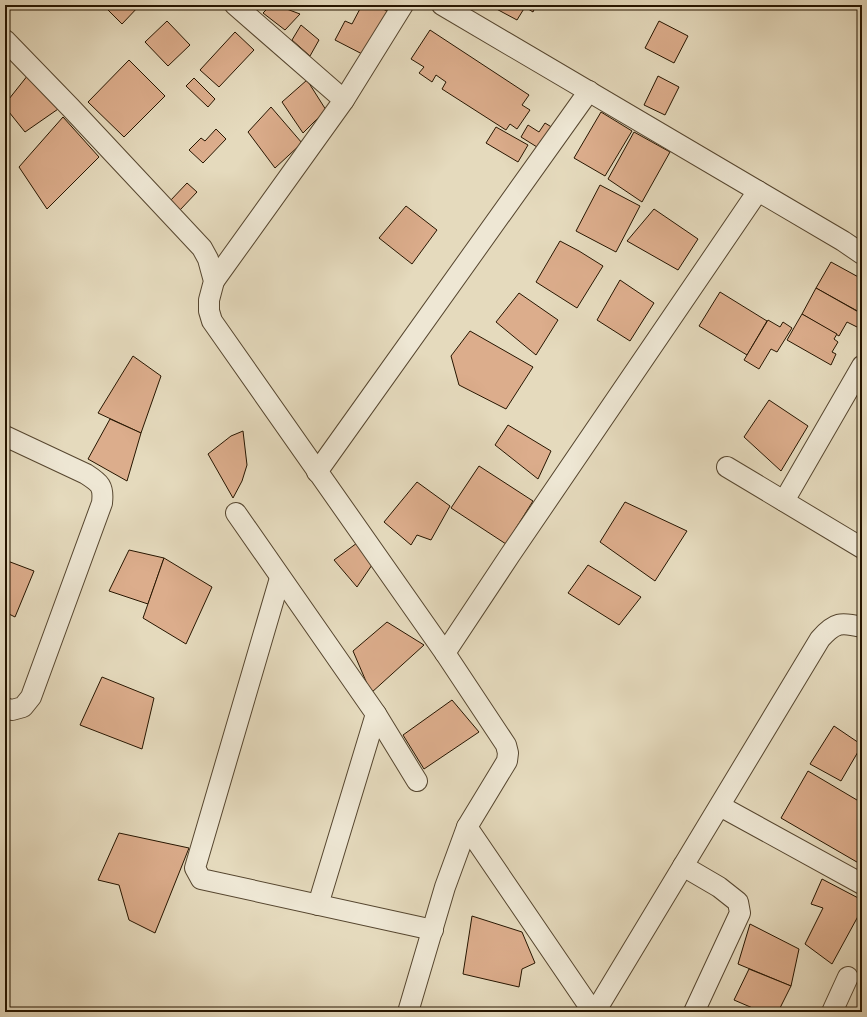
<svg xmlns="http://www.w3.org/2000/svg" width="867" height="1017" viewBox="0 0 867 1017" font-family="'IM FELL DW Pica',serif">
  <style>
    .building { fill: #dcad8c; stroke: #261500 }
    .lines { fill: none; stroke-linecap: round; stroke-linejoin: round }
    .minor-casing { stroke: #56462f; stroke-width: 22 }
    .minor { stroke: #eee7d4; stroke-width: 20 }
  </style>
  <rect width="100%" height="100%" fill="#e5dabd"/>
  <filter id="stains"><feTurbulence type="fractalNoise" baseFrequency=".005" numOctaves="4"/><feColorMatrix values="0 0 0 0 .2 0 0 0 0 .09 0 0 0 0 .02 0 0 0 .5 -.17"/></filter>
  <radialGradient id="worn" r=".72"><stop offset=".6" stop-color="#630" stop-opacity="0"/><stop offset="1" stop-color="#630" stop-opacity=".3"/></radialGradient>
  <g class="building">
    <polygon points="103,5 140,5 122,24"/>
    <polygon points="271,5 276,5 300,14 285,30 263,13"/>
    <polygon points="362,5 375,5 391,13 368,57 335,40 345,21 352,24"/>
    <polygon points="489,5 536,5 533,12 525,7 517,20"/>
    <polygon points="167,21 190,45 168,66 145,42"/>
    <polygon points="659,21 688,36 674,63 645,48"/>
    <polygon points="301,25 319,40 310,56 292,40"/>
    <polygon points="430,30 529,95 522,105 530,110 517,129 510,124 506,130 442,89 446,82 436,75 432,82 419,73 424,67 411,59"/>
    <polygon points="235,32 254,50 219,87 200,70"/>
    <polygon points="129,60 165,96 124,137 88,102"/>
    <polygon points="28,75 61,107 25,132 5,107 5,104"/>
    <polygon points="658,76 679,87 665,115 644,105"/>
    <polygon points="194,78 215,99 208,107 186,86"/>
    <polygon points="307,80 326,110 303,133 282,102"/>
    <polygon points="271,107 302,143 275,168 248,132"/>
    <polygon points="601,112 632,131 605,176 574,158"/>
    <polygon points="63,117 99,157 47,209 19,167"/>
    <polygon points="545,123 558,131 545,152 521,137 528,125 539,132"/>
    <polygon points="496,127 528,145 518,162 486,143"/>
    <polygon points="216,129 226,139 203,163 189,150 201,138 205,141"/>
    <polygon points="634,132 670,152 642,202 608,179"/>
    <polygon points="187,183 197,192 180,210 170,201"/>
    <polygon points="600,185 640,206 616,252 576,231"/>
    <polygon points="406,206 437,230 412,264 379,238"/>
    <polygon points="654,209 698,239 678,270 627,241"/>
    <polygon points="560,241 579,251 603,266 577,308 536,282"/>
    <polygon points="831,262 862,279 862,311 861,313 816,288"/>
    <polygon points="620,280 654,303 630,341 597,320"/>
    <polygon points="816,288 862,314 861,329 847,322 839,336 802,314"/>
    <polygon points="720,292 767,321 747,355 699,326"/>
    <polygon points="519,293 558,320 536,355 496,322"/>
    <polygon points="802,314 837,334 834,339 838,342 832,352 836,354 831,365 787,340"/>
    <polygon points="768,320 780,327 783,322 792,328 777,352 771,349 759,369 744,360"/>
    <polygon points="470,331 533,367 506,409 459,385 451,356"/>
    <polygon points="133,356 161,376 141,433 98,413"/>
    <polygon points="769,400 808,426 781,471 744,437"/>
    <polygon points="110,419 141,433 127,481 88,459"/>
    <polygon points="508,425 551,451 538,479 495,445"/>
    <polygon points="243,431 247,465 242,481 233,498 208,454 231,436"/>
    <polygon points="479,466 533,501 506,544 451,508"/>
    <polygon points="417,482 450,506 431,540 417,535 411,545 384,522"/>
    <polygon points="625,502 687,531 655,581 600,542"/>
    <polygon points="357,543 372,565 357,587 334,560"/>
    <polygon points="129,550 164,558 148,604 109,591"/>
    <polygon points="164,558 212,587 186,644 143,618"/>
    <polygon points="5,560 34,571 15,617 5,612"/>
    <polygon points="588,565 641,597 619,625 568,593"/>
    <polygon points="387,622 424,645 371,693 353,651"/>
    <polygon points="102,677 154,698 142,749 80,725"/>
    <polygon points="452,700 479,732 424,769 403,735"/>
    <polygon points="834,726 862,745 841,781 810,764"/>
    <polygon points="808,771 862,803 862,865 781,818"/>
    <polygon points="119,833 189,848 155,933 129,920 119,885 98,880"/>
    <polygon points="822,879 862,900 862,909 832,964 805,944 823,908 811,904"/>
    <polygon points="472,916 522,932 535,963 522,969 519,987 463,974"/>
    <polygon points="750,924 799,949 791,986 738,964"/>
    <polygon points="749,969 791,986 778,1012 762,1012 734,1000"/>
  </g>
  <g class="lines">
    <defs>
      <g id="minor">
        <polyline points="235,5 344,100"/>
        <polyline points="442,5 758,191 843,241 862,254"/>
        <polyline points="5,40 70,107 202,248 208,259 214,281 209,300 209,311 212,321 445,653 506,745 508,753 507,761 467,827 445,887 408,1012"/>
        <polyline points="214,281 344,100 403,5"/>
        <path d="M5,436L86,474C100,483 104,486 102,503L31,697L23,707L12,710L5,708"/>
        <polyline points="727,467 862,548"/>
        <polyline points="317,472 589,91"/>
        <polyline points="784,501 862,366"/>
        <polyline points="236,513 376,714 417,781"/>
        <polyline points="280,578 195,868 201,879 433,930"/>
        <polyline points="445,653 510,555 758,191"/>
        <polyline points="720,806 862,884"/>
        <polyline points="467,827 593,1012"/>
        <polyline points="683,866 719,887 738,902 740,913 694,1012"/>
        <polyline points="318,905 376,714"/>
        <path d="M595,1012L820,639C835,622 841,622 862,627"/>
        <polyline points="832,1012 848,977"/>
      </g>
    </defs>
    <use href="#minor" class="minor-casing"/>
    <use href="#minor" class="minor"/>
  </g>
  <rect width="867" height="1017" fill="none" stroke="#e5dabd" stroke-width="20"/>
  <rect x="6" y="6" width="855" height="1005" fill="none" stroke="#261500" stroke-width="2"/>
  <rect x="10" y="10" width="847" height="997" fill="none" stroke="#261500"/>
  <rect width="100%" height="100%" filter="url(#stains)"/>
  <rect width="100%" height="100%" fill="url(#worn)"/>
</svg>
